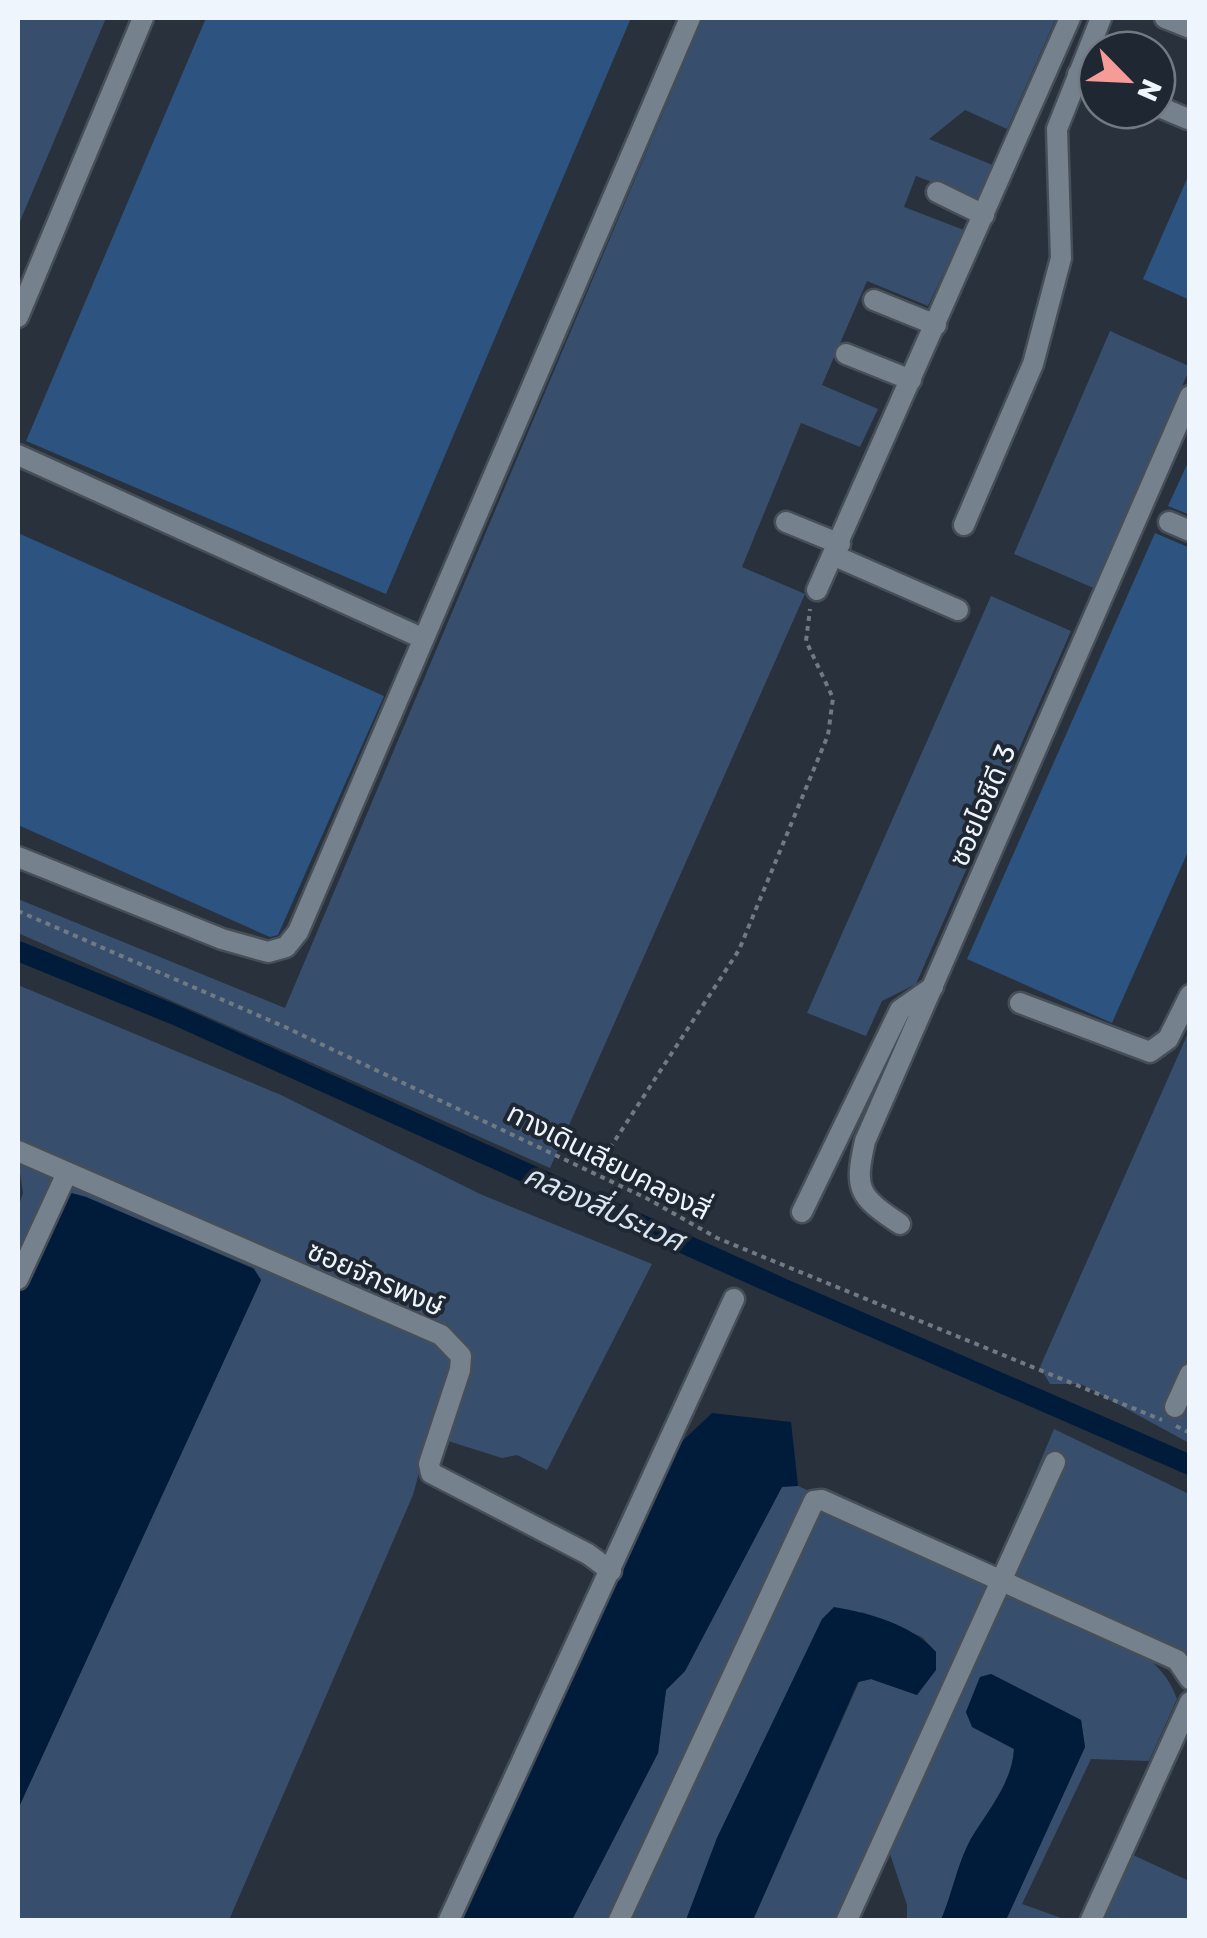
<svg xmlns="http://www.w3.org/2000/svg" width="1207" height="1938" viewBox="0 0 1207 1938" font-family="Rubik,'Noto Sans Thai',sans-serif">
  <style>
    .green { fill: #374f6d }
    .water { fill: #011b3b }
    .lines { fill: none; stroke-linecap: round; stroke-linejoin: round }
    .canal { stroke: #011b3b; stroke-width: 20 }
    .building { fill: #2d5381 }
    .minor-casing { stroke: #464e57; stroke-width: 25 }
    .path { stroke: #717983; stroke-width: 4; stroke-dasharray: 5 5; stroke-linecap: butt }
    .minor { stroke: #76818e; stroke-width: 20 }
    .labels { text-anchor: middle; stroke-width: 8; stroke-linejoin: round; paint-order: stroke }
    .street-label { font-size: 28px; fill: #eff5fc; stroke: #1f2732 }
    .water-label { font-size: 30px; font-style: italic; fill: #d9e4f3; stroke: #1f2732 }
  </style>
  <rect width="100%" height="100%" fill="#28313c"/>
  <g class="green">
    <polygon points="18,18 106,18 18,226"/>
    <polygon points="703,18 1056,18 1007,129 965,110 929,139 995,166 979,200 916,176 904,207 964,230 928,306 867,281 822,385 878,409 860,447 801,423 742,567 805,594 550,1168 18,933 18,899 285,1008"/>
    <polygon points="1110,331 1189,366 1189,370 1096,589 1014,554"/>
    <polygon points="991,596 1071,631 916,984 882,1001 866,1036 807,1013"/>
    <polygon points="18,985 281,1095 480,1194 652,1264 547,1470 517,1455 502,1458 429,1435 413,1495 229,1920 18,1920 18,1809 261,1280 253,1268 86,1197 57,1190 18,1278 18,1208 23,1193 18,1160"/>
    <polygon points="1189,1031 1189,1443 1081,1384 1050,1384 1040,1367"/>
    <polygon points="1054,1429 1189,1494 1189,1658 993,1574 837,1920 753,1920 859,1682 871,1679 917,1695 936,1652 922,1637 862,1612 809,1648 717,1838 686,1920 572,1920 658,1753 666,1690 685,1671 782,1486 798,1486 993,1573"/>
    <path d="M1006,1592C1061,1615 1158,1638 1177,1699L1149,1761L1091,1759L1022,1904L1067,1920H1006L1085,1747L1081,1720L991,1674L980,1677L966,1712L973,1727L1014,1749C1012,1780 991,1807 975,1833C958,1858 953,1893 941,1920H907V1905L889,1851Z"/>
    <polygon points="1131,1854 1189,1881 1189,1920 1102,1920"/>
  </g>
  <g class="water">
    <polygon points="57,1189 86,1197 254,1269 261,1280 18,1809 18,1278"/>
    <polygon points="712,1413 791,1422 798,1486 782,1487 685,1671 666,1690 658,1753 572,1920 463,1920 673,1450"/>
    <path d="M834,1607C869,1613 911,1624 936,1652V1670L917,1695L871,1679L858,1682L753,1920H686L717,1838L822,1619Z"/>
    <path d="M991,1674L1081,1720L1085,1747L1006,1920H941C953,1893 958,1858 975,1832C991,1807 1013,1780 1014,1749L972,1727L966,1712L980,1677Z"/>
  </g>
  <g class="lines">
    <polyline class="canal" points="18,951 175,1015 780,1287 1190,1465"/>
  </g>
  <g class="building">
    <polygon points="206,18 631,18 386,594 26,441"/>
    <polygon points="1190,172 1190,300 1143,279"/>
    <polygon points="1190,458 1190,515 1168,506"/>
    <polygon points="18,533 384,696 278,935 270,937 18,825"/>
    <polygon points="1155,533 1190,548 1190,847 1112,1023 967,959"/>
  </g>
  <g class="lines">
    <defs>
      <g id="minor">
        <polyline points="1165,18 1190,28"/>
        <polyline points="1078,74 1097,82"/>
        <polyline points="1157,106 1188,119"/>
        <polyline points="937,192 984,215"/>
        <polyline points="874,300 936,325"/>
        <polyline points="18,317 143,18"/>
        <polyline points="846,354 911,380"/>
        <polyline points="18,455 422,638"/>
        <polyline points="786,522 840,544"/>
        <polyline points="1169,522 1190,531"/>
        <polyline points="964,525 1033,364 1061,258 1057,129 1101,18"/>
        <polyline points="835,556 958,610"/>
        <polyline points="817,590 1070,18"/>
        <polyline points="18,857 222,939 268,952 286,947 298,932 690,18"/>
        <polyline points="1020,1003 1150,1052 1168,1039 1190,995"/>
        <polyline points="18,1151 441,1335 461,1356 460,1370 429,1464 431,1473 588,1554 611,1571"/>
        <polyline points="802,1212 900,1010 933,987"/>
        <path d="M900,1224C858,1196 854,1190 865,1141L1190,396"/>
        <polyline points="18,1279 67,1173"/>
        <polyline points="1175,1407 1190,1374"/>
        <polyline points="449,1920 734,1299"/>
        <polyline points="619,1920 814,1501 822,1500 1177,1660 1190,1679"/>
        <polyline points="847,1920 1055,1462"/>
        <polyline points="1091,1920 1190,1702"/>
      </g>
    </defs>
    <use href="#minor" class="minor-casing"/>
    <g class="path">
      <polyline points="18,911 285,1027 648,1199 717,1238 1162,1420"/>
      <polyline points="581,1157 610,1148 739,950 828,735 833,698 806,641 810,609"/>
      <polyline points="1176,1426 1190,1433"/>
    </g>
    <use href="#minor" class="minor"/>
  </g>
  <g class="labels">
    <g class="street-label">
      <text transform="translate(982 805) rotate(-67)" y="10">ซอยไอซีดี 3</text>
      <text transform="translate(609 1161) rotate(27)" y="10">ทางเดินเลียบคลองสี่</text>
      <text transform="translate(376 1278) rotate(24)" y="10">ซอยจักรพงษ์</text>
    </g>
    <g class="water-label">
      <text transform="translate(604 1208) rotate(24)" y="10">คลองสี่ประเวศ</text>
    </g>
  </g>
  <rect width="1207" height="1938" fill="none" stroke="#eff5fc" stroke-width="40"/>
  <g transform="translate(1127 80) rotate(114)"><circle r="48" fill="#1f2732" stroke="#727983" stroke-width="2.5"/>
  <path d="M0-8L18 38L0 25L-18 38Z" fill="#f59b98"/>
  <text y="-15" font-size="28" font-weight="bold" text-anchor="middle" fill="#eff5fc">N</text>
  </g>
</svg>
